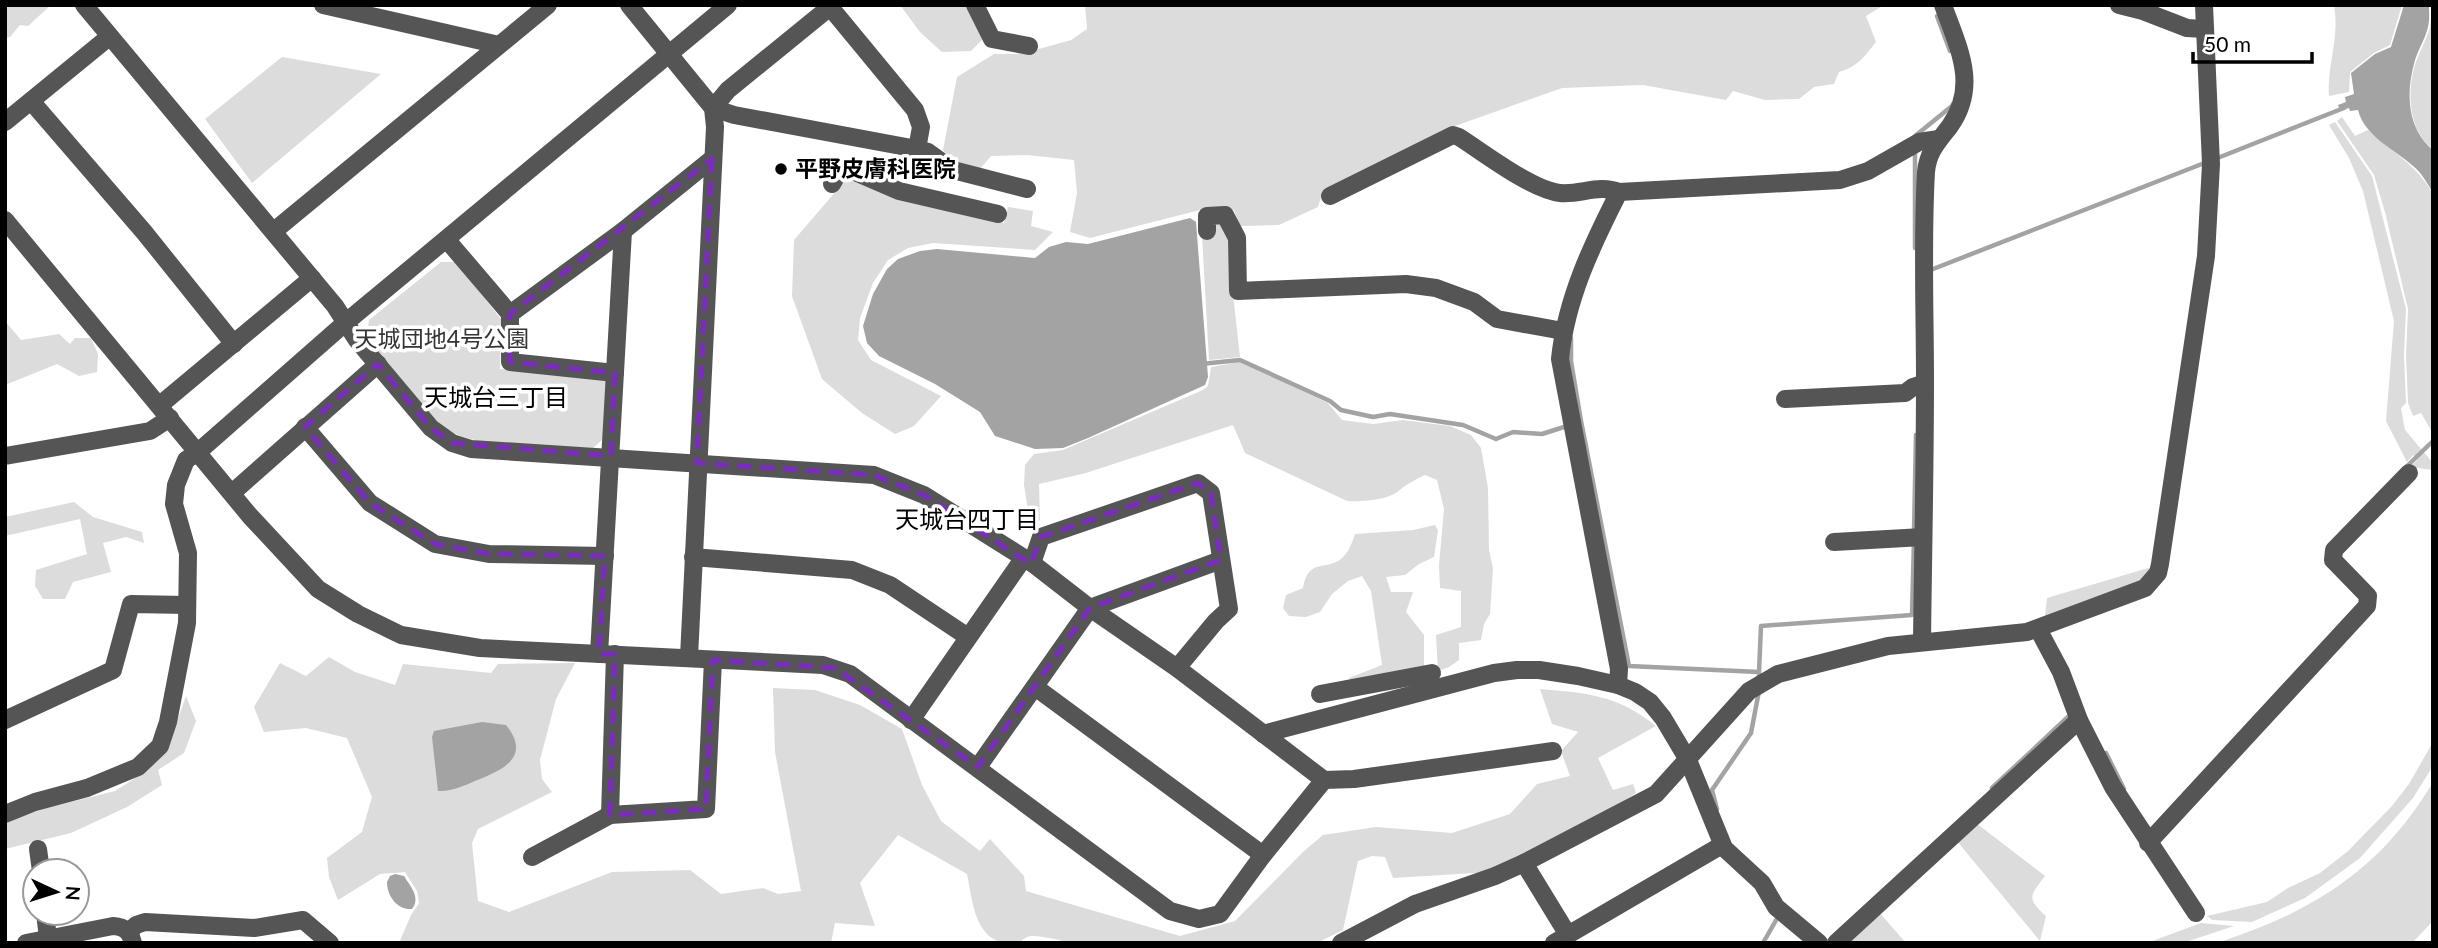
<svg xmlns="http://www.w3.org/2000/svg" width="2438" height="948" viewBox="0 0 2438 948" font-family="Lato,'Noto Sans JP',sans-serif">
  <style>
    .green { fill: #dcdcdc }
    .water { fill: #a3a3a3 }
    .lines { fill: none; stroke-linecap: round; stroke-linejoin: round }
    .stream { stroke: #a3a3a3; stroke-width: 4.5 }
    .minor { stroke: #555; stroke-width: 18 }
    .marked { fill: none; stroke: #7b2cbf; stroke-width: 5; stroke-dasharray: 14 9; stroke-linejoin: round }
    .poi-dot { fill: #000; stroke: #fff; stroke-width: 2.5 }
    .labels { text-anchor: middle; stroke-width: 7; stroke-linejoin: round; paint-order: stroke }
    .poi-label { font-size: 23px; font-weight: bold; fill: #000; stroke: #fff; text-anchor: start }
    .park-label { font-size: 23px; fill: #333; stroke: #fff }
    .neighbourhood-label { font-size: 24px; fill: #000; stroke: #fff }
  </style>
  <rect width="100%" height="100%" fill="#fff"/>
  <g class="green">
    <polygon points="5,5 51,5 28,26 20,25 10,37 5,38"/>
    <polygon points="900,5 971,5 986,36 971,51 942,52 920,32"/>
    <path d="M1085,5H1884L1866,16L1876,42C1866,55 1856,68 1839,72L1834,84L1814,87L1799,99L1765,100L1733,91L1726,100L1643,85L1562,88L1441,131L1322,194L1318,207L1279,225L1240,226L1234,210H1200L1090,238L1070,232L1077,193L1074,160L1027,155L991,156L979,170L953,161L943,150L957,77L994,54H1021L1071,40L1087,29Z"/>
    <path d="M2334,5H2402L2390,45L2374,53L2350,72L2349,92L2329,96C2327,63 2340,40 2334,5Z"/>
    <path d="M2432,5H2433V149C2409,131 2407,95 2414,68C2418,54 2426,41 2430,27C2431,20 2431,12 2432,5Z"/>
    <polygon points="282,57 381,74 252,183 205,119"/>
    <path d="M2342,117L2355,136L2368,130C2393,153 2416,164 2433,194V429L2431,430L2421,413L2413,416L2408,403L2406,355L2408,309L2385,212L2374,175L2337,121Z"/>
    <polygon points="2335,122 2372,176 2406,309 2404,355 2406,403 2401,408 2405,430 2433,463 2433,470 2410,467 2417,460 2413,455 2407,462 2386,421 2394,321 2363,191 2349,158 2329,125"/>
    <polygon points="849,176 896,198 1004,223 1008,207 1033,211 1031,226 1053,232 1035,250 933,243 908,248 888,260 873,283 860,318 858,340 871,360 941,396 914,426 895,434 862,413 822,379 792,296 794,240"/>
    <polygon points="1201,218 1223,221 1231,237 1233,294 1240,357 1209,360"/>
    <path d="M441,262H456L501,319L500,369L605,376L607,386L603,439L593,448C551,446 485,450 449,431C427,419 385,361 366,339L369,320Z"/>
    <polygon points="5,321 21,340 59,334 70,344 75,338 91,338 98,354 97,372 79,376 57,364 5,385"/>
    <path d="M1240,362L1328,403L1342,420L1373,424L1403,420L1450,426L1471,435L1481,448L1488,488L1489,550L1493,568L1490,614L1484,624L1481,640L1459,643V660L1449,667L1438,671L1436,635L1461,627V591L1440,588L1439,565L1444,509L1437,480L1425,475C1414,480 1406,485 1397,492C1387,500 1360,502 1347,501L1245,453L1233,425L1086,473L1039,484L1040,520L1031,529L1024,485L1025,465L1034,454L1063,450L1203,390L1208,386L1211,367Z"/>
    <polygon points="74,502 93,517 142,532 144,543 126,537 103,543 111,572 73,582 65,599 43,599 35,586 36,570 87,554 80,519 5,536 5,517"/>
    <path d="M1435,525L1438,530L1434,557L1419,564L1405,575L1386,577L1391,592H1413L1406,612L1424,635V668L1352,685L1349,678L1382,665L1371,591L1362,576L1348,581L1332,594L1320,612L1306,617L1289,616L1283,608L1286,595L1303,588C1308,558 1325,571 1341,559C1349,552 1352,543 1355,534L1413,530Z"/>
    <polygon points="2155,566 2150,577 2045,616 2047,598"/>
    <path d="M329,657L355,672L395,685L403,664L491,673L498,664L575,663L556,699L540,760L542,779L552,792L478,829L472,843L478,901L509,912L612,872L690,870L721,894L763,888L778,894L801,891L775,752L773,688L815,690L860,705L902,729L922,785L941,821L980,851L990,839L1024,876L1026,891L1180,936L1235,921L1304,851L1323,835L1376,827L1452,833L1510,814L1537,784L1570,776L1561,751L1578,732L1552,724L1540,689C1587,693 1618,695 1656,726L1598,758L1613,790L1633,784L1636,793L1610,810L1491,872L1393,878L1385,857L1372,856L1358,861L1343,930L1317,943H1063L1060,940C1050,939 1035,934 1027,937C1025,938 1020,942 1018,943C975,948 973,903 967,874L898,835L860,883L875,926L835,923L831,943L766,941L745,943H399L411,915L419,903L417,891L405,872L380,874L338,900L329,877L327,858L362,832L372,797L347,738L306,728L264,732L254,707L280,663L306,676Z"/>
    <polygon points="186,696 196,721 184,753 158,770 162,785 127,807 71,833 5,849 5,822 47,808 115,791 148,770 171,738"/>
    <polygon points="2433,742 2433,766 2413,798 2360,858 2305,898 2252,922 2212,920 2207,916 2267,902 2288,888 2320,873 2348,851 2392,806 2409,784"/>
    <path d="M2433,782V921L2412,943H2217C2312,912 2381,870 2433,782Z"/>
    <path d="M1976,823L2045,876C2030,896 2026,898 2046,916L2040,941L1956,840Z"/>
    <polygon points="1878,911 1906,943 1843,943"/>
    <polygon points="2201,923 2234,926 2183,943 2147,943"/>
  </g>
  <g class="water">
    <path d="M2404,5H2429C2429,12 2430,20 2428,27C2425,40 2417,51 2414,64C2406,93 2407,129 2433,150V193C2427,183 2422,173 2413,166C2393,148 2365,137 2358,110L2350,111L2349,108L2340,111L2338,105L2346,102L2345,97L2354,94L2351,73L2375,54L2391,47Z"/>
    <polygon points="1190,218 1196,222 1208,377 1205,385 1088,438 1063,448 1035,449 995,436 980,412 935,384 879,356 867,343 863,326 873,294 887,269 898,259 920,251 937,249 1035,258 1049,247 1066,242 1088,244"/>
    <path d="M482,722L506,725C530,755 507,768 480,779C467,784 453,792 438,791L432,737L434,731Z"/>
    <path d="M395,874L404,876C411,887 421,898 412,909C397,910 387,896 387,882L390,876Z"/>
  </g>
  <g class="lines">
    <g class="stream">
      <polyline points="1937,16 1950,51"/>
      <polyline points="1915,136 1952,106 1953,104"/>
      <polyline points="1915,148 1915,248"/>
      <polyline points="2215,159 2344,108"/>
      <polyline points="1928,271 2207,162"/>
      <polyline points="1571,338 1571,361 1581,421 1629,666 1759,672 1759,679"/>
      <polyline points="1201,364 1240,360 1330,401 1341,410 1373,417 1390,414 1463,425 1496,439 1513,432 1542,434 1564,427"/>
      <polyline points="2405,468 2433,441"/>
      <polyline points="1914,532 1916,435"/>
      <polyline points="1759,672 1761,626 1912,615 1914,540"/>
      <polyline points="2106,753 2124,789"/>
      <polyline points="1992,788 2069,716 2074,714"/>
      <polyline points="1717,809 1712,790 1751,733 1759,691"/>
      <polyline points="1763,943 1779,915"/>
    </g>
    <g class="minor">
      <polyline points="323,5 499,45"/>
      <polyline points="629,5 713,108 715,127 689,657"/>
      <polyline points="975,5 992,39 1029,46"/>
      <polyline points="2119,5 2143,11 2187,28 2204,29"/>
      <polyline points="31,101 144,232 234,344"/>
      <polyline points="5,122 109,37"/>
      <polyline points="917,149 921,127 915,110 830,7 728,90 713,108 734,115 917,149 928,152 953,170 1027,189"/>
      <polyline points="832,184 839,172 848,169 899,191 998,214"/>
      <path d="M1330,196L1453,135L1459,137C1484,153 1532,190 1560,193C1581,195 1598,184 1619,192"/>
      <polyline points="5,220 250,516 318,589 358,614 401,635 480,648 823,665 850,674 1170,911 1199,919 1220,914 1263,855 1324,780 1177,668 1090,608 1032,563 924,495 874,475 471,449 452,443 431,428 357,340 335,306 84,5"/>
      <polyline points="274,231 548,5"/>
      <polyline points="1207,231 1207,216 1225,215 1237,238 1238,291 1406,284 1436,288 1474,302 1497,319 1563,331"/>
      <polyline points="447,240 510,314 510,362 615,373"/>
      <polyline points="510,314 623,231 712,159"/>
      <polyline points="1785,399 1905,393 1913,387 1925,383"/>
      <polyline points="160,405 312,278"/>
      <polyline points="305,427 370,503 435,544 489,554 605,556"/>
      <polyline points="5,456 150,431 170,418"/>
      <polyline points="232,493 378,364"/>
      <polyline points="1834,542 1923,537"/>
      <polyline points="693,557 852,570 890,585 968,637"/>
      <polyline points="1032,563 1041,537 1198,483 1211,493 1229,609 1216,621 1177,668"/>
      <polyline points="2038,629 2061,672 2079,720 2113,787 2196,913"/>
      <path d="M1922,641C1923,554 1925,467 1925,380C1925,311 1922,241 1926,172C1928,151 1938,142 1950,126C1979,85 1958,47 1943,5"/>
      <polyline points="599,654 623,231"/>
      <polyline points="615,654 610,815 706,809 713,660"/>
      <path d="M1618,685L1619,669L1560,359C1566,299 1592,245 1619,192L1840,180L1868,171L1919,142L1939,139"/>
      <polyline points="1035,687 1263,855"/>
      <polyline points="1320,694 1432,673"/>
      <polyline points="5,720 113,670 131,604 187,605"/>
      <polyline points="911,720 1023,559"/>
      <polyline points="1263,734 1494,673 1517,670 1539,670 1578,676 1618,685 1635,692 1650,702 1663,718 1688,760 1724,848 1762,883 1776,907 1819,943"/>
      <polyline points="978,767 1090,608 1221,560"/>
      <polyline points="1324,780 1354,779 1553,751"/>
      <polyline points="5,814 35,802 87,788 138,767 160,746 168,722 187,623 188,553 174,504 176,485 186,460 198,452 345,323 728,5"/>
      <polyline points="2148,843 2367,606 2368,596 2333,560 2334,550 2409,473"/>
      <polyline points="38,849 41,871"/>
      <polyline points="532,857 610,815"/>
      <polyline points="1524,863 1568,935"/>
      <polyline points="45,913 48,938"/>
      <polyline points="129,932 136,925 145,922 254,928 303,920 330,943"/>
      <path d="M26,943L113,926C125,927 130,931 133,943"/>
      <polyline points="1341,943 1415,904 1495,876 1524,863 1656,794 1749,691 1778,674 1888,646 2027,632 2145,588 2158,573 2160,564 2206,256 2211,164 2204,5"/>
      <polyline points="1554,943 1722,845"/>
      <polyline points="1836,943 2079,720"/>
    </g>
  </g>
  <path class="marked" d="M712,159L697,463L874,475L924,495L1031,564L1041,537L1198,483L1211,493L1221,560L1090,608L978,767L835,668L713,660L706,809L610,815L615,654H599L605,556L489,554L435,544L370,503L305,427L378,364L431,428L452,443L611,456L615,373L510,362V314Z"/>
  <circle class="poi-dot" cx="781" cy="169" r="7"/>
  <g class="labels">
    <g class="poi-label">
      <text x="795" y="177">平野皮膚科医院</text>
    </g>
    <g class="park-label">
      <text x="442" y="347">天城団地4号公園</text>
    </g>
    <g class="neighbourhood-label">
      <text x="496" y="406">天城台三丁目</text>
      <text x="967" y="528">天城台四丁目</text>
    </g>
  </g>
  <rect width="2438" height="948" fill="none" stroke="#000000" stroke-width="14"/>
  <g transform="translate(56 892) rotate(94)"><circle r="33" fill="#ffffff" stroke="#999999" stroke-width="2"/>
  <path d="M0-5L12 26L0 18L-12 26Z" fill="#000000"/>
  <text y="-10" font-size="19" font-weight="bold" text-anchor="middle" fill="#000000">N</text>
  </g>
  <path d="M2193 52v10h119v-10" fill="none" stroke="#000000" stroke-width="3.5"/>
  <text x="2204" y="52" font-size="21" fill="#000000" stroke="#ffffff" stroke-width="5" paint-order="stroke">50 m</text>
</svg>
